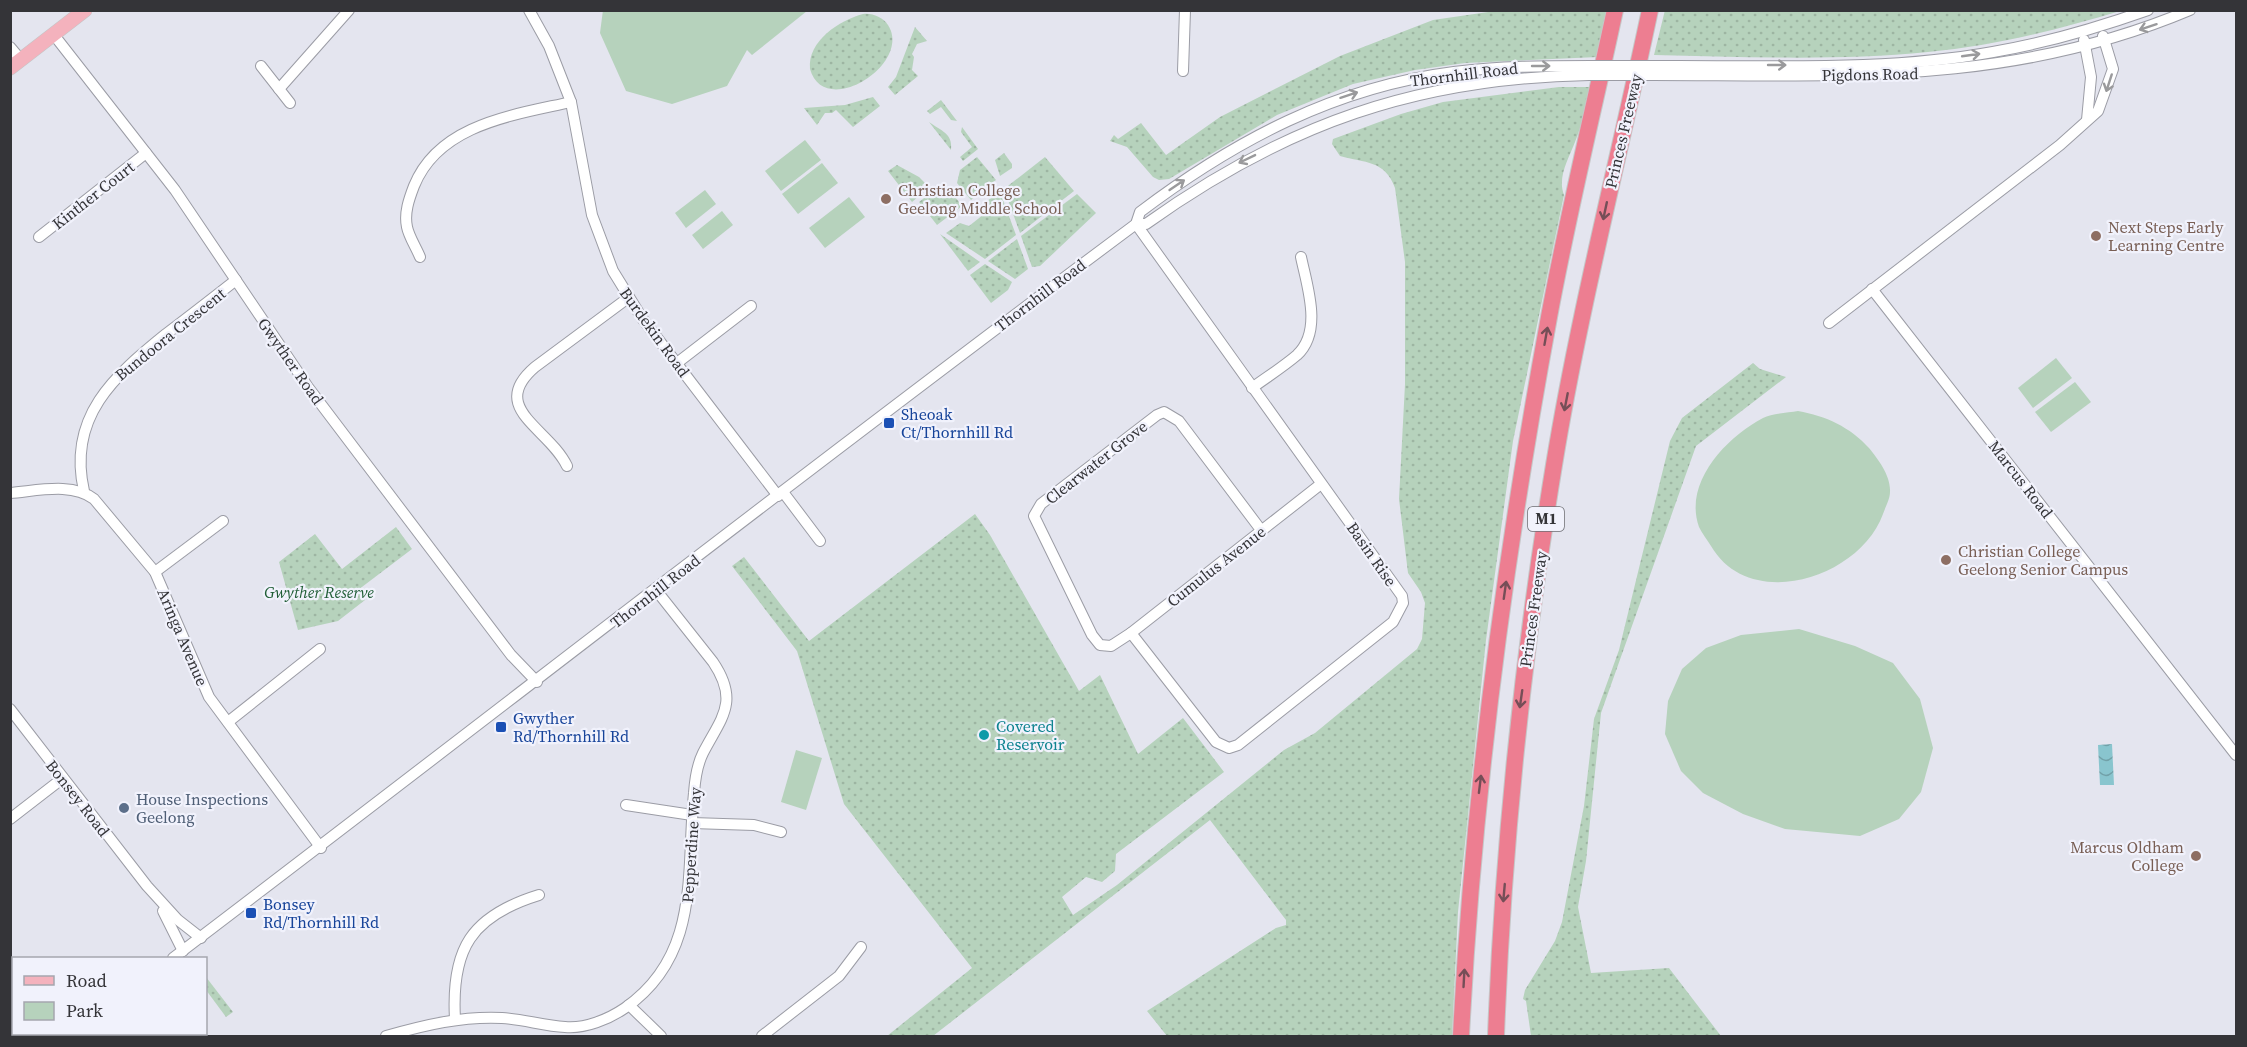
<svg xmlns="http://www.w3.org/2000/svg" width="2247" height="1047" viewBox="0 0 2247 1047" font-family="'Source Serif 4',serif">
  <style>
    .green { fill: url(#green-dots) }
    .pitch { fill: #b6d2bc }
    .water { fill: url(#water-waves) }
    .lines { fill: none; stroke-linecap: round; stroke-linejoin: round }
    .minor-casing { stroke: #9b9ca5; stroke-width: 12 }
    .major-casing { stroke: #c6c6c7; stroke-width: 15 }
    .highway-casing { stroke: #c6c6c7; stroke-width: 18 }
    .minor { stroke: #fff; stroke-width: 10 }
    .major { stroke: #f4b2bd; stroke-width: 14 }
    .highway { stroke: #ed7e91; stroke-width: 16 }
    .minor-bridge-casing { stroke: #9b9ca5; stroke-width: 12; stroke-linecap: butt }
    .minor-bridge { stroke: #fff; stroke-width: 10 }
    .oneway { stroke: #9a9a9c }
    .oneway2 { stroke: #754e57 }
    .education-dot { fill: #8d6e63; stroke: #f1f2fc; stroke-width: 2 }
    .transit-dot { fill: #1a4fb4; stroke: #f1f2fc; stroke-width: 2 }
    .culture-dot { fill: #0f9aa8; stroke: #f1f2fc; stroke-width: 2 }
    .service-dot { fill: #5c6f8a; stroke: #f1f2fc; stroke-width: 2 }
    .labels { text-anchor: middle; stroke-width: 4.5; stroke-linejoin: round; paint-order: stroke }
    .shield { fill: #f1f2fc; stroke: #6d6d73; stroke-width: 1.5 }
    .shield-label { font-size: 15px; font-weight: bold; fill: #343438 }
    .street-label { font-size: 16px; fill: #343438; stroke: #f1f2fc }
    .education-label { font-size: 16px; fill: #785e54; stroke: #f1f2fc; text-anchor: start }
    .transit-label { font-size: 16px; fill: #164399; stroke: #f1f2fc; text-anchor: start }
    .park-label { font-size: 16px; font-style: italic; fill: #205e36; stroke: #f1f2fc }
    .culture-label { font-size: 16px; fill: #0d838f; stroke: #f1f2fc; text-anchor: start }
    .service-label { font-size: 16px; fill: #4e5e75; stroke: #f1f2fc; text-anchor: start }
  </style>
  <defs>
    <pattern id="green-dots" width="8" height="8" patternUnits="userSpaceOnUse" patternTransform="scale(1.5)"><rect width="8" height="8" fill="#b6d2bc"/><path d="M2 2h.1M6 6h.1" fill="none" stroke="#9db5a2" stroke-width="1.8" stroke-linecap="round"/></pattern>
    <pattern id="water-waves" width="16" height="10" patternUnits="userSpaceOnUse" patternTransform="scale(1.5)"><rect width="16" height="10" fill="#89c5ce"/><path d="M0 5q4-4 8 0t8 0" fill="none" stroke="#71a1a8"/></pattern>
  </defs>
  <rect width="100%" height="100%" fill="#e4e5ef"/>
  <g class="green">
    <polygon points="1502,10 1608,11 1598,57 1465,63 1415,70 1353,84 1277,115 1169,179 1159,180 1153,177 1127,147 1110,141 1114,135 1118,139 1141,123 1166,155 1220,117 1340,56 1433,20"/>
    <path d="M1665,10H2120V11C2057,30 1993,46 1928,52C1838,61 1745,57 1654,55Z"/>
    <path d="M863,14C873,13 882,17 888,25C913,64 824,120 810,69C807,41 840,20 863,14Z"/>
    <polygon points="915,27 927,41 917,44 912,54 914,57 912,70 918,76 895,95 888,87 896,77"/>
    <path d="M1559,87H1591C1586,105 1582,125 1575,142C1569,158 1557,177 1564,195L1513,441L1486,640L1458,912L1452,1036H1167L1147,1011L1276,928L1286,925V920L1210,820L933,1036H887L972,968L844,804L797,651L732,566L744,557L809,641L975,514L990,535L1079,691L1100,675L1138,754L1183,718L1224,772L1116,854L1115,871L1102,882L1086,877L1062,897L1073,915L1117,885L1284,750L1315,733L1417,649L1422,639L1425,603L1421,592L1408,573L1399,499L1405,384V262L1395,188C1385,160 1365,163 1340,156L1332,144L1333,139L1401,114L1443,102Z"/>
    <polygon points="873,97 880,106 853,127 836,110 832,113 825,113 817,125 804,108 845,105"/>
    <polygon points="941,100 957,121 951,120 941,107 930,114 927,111"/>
    <path d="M929,122C941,131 953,133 951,150Z"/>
    <polygon points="962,127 978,149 963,161 960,157 972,147 961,132"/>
    <polygon points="1004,153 1012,164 1012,168 1000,176 995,160"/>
    <polygon points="977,157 996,180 971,200 957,183 960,170"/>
    <polygon points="1045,157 1074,191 1020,233 1004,189"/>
    <polygon points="897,165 919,177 925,183 922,185 926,190 912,202 888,171"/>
    <polygon points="936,189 949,189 962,206 937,225 919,202"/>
    <polygon points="1000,192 1016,235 985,259 946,233 960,223 969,226 988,211 987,201"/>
    <polygon points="1077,194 1096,213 1040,266 1032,267 1021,236"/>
    <polygon points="940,234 980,262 968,271"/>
    <polygon points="1017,239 1028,269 1015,279 988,261"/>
    <polygon points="985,264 1012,282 1008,290 991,303 970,275"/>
    <polygon points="1753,363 1760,369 1786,377 1696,446 1601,713 1586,861 1578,907 1591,973 1669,968 1721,1036 1531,1036 1526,1001 1523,999 1525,990 1555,941 1562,922 1584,806 1594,719 1619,650 1670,441 1682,418"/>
    <polygon points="396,527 412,549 358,590 365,600 338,621 298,630 279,562 315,534 342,569"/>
    <polygon points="206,977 233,1012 226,1017 206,990"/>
  </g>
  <g class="pitch">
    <polygon points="603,10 806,10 807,11 752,55 747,50 727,86 672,104 626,91 600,33"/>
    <polygon points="805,140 821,160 781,191 765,171"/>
    <polygon points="822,163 838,183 798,214 782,194"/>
    <polygon points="705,190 716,204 686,228 675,213"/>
    <polygon points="849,197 865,217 825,248 809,228"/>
    <polygon points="722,211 733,225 703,249 692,235"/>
    <polygon points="2056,358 2072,378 2033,408 2018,388"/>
    <polygon points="2075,382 2091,402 2051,432 2035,412"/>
    <path d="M1798,411C1826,416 1850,427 1869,448C1878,459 1891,476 1890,492C1890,499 1885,508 1883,514C1860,578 1750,613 1711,546C1707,540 1702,533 1699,527C1683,482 1727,437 1763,418C1772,413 1788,413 1798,411Z"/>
    <polygon points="1799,629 1855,646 1893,663 1920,699 1933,748 1921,792 1899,819 1860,836 1785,829 1743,814 1703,793 1681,771 1665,734 1668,701 1682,669 1706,648 1741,635"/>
    <polygon points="796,750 822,758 806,810 781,802"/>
  </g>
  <polygon class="water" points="2112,744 2114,785 2100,785 2098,745"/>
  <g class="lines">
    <defs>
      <g id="minor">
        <polyline points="529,10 549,46 571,102 592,215 613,271 642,318 778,496"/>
        <polyline points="54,35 175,190 308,387 511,655 537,682"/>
        <polyline points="2084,40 2091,77 2087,120"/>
        <polyline points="10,47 21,60"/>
        <polyline points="261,66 290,103"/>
        <path d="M1655,66C1767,65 1883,72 1993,52C2046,43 2097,28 2148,10"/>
        <polyline points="1183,71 1185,10"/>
        <path d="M1653,75C1843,75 2010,86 2190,10"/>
        <polyline points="279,89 349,10"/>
        <path d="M1136,224H1146C1286,124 1417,78 1589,75"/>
        <polyline points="39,237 146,153"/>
        <path d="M420,257C416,247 409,237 407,227C404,213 409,199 414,186C439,124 514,115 571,102"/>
        <polyline points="1872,289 2236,755"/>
        <polyline points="1829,323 2060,145 2098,111 2113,69 2103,36"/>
        <polyline points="677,363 751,306"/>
        <path d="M1252,388C1267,377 1283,367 1297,355C1323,331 1307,286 1301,257"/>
        <path d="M567,466C549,428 487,408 535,367L628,298"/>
        <path d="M84,491C67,417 114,376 166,334C190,316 213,298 236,280"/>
        <polyline points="783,492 820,541"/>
        <path d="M10,493C37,491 72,482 94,499L155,572L209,697L321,848"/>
        <polyline points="1261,530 1179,421 1164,412 1157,415 1041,504 1034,516 1092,635 1100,645 1111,646 1131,633 1321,484"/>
        <polyline points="155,572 223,521"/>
        <polyline points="1131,633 1216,742 1229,748 1238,745 1393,622 1403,603 1402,596 1136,224"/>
        <polyline points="10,709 147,886 178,920 201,938"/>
        <polyline points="228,722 320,649"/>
        <polyline points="626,805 692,815"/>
        <polyline points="10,819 63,778"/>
        <polyline points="692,823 754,825 781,832"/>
        <polyline points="163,911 183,951"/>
        <path d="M173,958C494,714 812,465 1136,224L1140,212C1234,141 1335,87 1454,72C1500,66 1545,66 1591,66"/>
        <polyline points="629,1005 661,1036"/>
        <path d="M455,1019C451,949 471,916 539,895"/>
        <polyline points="71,1036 75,1034"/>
        <path d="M386,1036C425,1025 462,1016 502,1018C523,1019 544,1026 565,1027C585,1029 609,1019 625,1008C701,955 686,872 694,793C695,779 697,765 703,753C721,718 740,702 713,662L656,590"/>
        <polyline points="762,1036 839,976 861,947"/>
      </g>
      <polyline id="major" points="10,68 85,10"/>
      <g id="highway">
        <path d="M1461,1036C1473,795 1505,555 1549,317C1568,214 1593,112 1615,10"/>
        <path d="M1496,1036C1503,845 1523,654 1554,465C1579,312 1618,162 1650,10"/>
      </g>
    </defs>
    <use href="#minor" class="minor-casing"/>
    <use href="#major" class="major-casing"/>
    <use href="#highway" class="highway-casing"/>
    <use href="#minor" class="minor"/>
    <use href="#major" class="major"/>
    <use href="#highway" class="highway"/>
    <defs>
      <g id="minor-bridge">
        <polyline points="1591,66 1655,66"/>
        <polyline points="1589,75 1653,75"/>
      </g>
    </defs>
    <use href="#minor-bridge" class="minor-bridge-casing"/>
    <use href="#minor-bridge" class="minor-bridge"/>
  </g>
  <defs><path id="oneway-shaft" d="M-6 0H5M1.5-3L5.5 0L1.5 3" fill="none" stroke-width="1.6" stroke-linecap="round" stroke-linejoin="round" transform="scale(1.5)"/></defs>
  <g class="oneway">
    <use href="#oneway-shaft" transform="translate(2148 27) rotate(162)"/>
    <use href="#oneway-shaft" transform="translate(1971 55) rotate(-8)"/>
    <use href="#oneway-shaft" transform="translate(1777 65)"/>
    <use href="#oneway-shaft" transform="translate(1541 66)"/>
    <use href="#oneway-shaft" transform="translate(2109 83) rotate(108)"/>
    <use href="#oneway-shaft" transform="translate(1349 95) rotate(-18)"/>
    <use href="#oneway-shaft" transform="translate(1247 159) rotate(154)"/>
    <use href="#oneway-shaft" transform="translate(1177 185) rotate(-34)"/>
  </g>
  <g class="oneway2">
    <use href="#oneway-shaft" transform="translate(1605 211) rotate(102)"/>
    <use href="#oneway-shaft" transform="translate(1546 336) rotate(-80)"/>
    <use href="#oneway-shaft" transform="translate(1566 402) rotate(101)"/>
    <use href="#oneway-shaft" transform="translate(1505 590) rotate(-82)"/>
    <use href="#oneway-shaft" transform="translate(1521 699) rotate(98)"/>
    <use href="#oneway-shaft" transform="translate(1480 784) rotate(-83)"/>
    <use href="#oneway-shaft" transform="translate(1504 893) rotate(95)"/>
    <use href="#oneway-shaft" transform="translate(1464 978) rotate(-87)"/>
  </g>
  <g class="education-dot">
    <circle cx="886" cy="199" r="6"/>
    <circle cx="2096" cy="236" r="6"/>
    <circle cx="1946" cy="560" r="6"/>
    <circle cx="2196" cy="856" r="6"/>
  </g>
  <g class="transit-dot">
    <rect x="883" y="417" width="12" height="12" rx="3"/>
    <rect x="495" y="721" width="12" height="12" rx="3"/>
    <rect x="245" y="907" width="12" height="12" rx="3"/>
  </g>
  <circle class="culture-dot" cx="984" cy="735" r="6"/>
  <circle class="service-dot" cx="124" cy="808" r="6"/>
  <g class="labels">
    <rect class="shield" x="1528" y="507" width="36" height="24" rx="4.5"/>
    <g class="shield-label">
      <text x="1546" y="524">M1</text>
    </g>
    <g class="street-label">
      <text transform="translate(1464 74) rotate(-7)" y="6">Thornhill Road</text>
      <text transform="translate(1870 74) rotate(-1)" y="6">Pigdons Road</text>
      <text transform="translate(1623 131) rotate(-77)" y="6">Princes Freeway</text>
      <text transform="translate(93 195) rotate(-38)" y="6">Kinther Court</text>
      <text transform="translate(1040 295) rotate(-37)" y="6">Thornhill Road</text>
      <text transform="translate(655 332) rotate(54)" y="6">Burdekin Road</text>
      <text transform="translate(170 334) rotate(-39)" y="6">Bundoora Crescent</text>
      <text transform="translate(291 361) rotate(55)" y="6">Gwyther Road</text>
      <text transform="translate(1096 462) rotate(-38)" y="6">Clearwater Grove</text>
      <text transform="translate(2021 479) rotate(52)" y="6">Marcus Road</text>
      <text transform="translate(1372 554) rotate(55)" y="6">Basin Rise</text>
      <text transform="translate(1216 566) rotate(-38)" y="6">Cumulus Avenue</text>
      <text transform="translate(655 591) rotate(-38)" y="6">Thornhill Road</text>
      <text transform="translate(1533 609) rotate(-82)" y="6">Princes Freeway</text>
      <text transform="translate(183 637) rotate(67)" y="6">Aringa Avenue</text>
      <text transform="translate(78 798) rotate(52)" y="6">Bonsey Road</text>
      <text transform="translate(691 845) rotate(-86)" y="6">Pepperdine Way</text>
    </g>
    <g class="education-label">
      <text x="898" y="196">Christian College<tspan x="898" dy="18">Geelong Middle School</tspan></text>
      <text x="2108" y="233">Next Steps Early<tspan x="2108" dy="18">Learning Centre</tspan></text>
      <text x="1958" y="557">Christian College<tspan x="1958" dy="18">Geelong Senior Campus</tspan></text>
      <text x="2184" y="853" text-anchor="end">Marcus Oldham<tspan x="2184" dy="18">College</tspan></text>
    </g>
    <g class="transit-label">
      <text x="901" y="420">Sheoak<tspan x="901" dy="18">Ct/Thornhill Rd</tspan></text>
      <text x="513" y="724">Gwyther<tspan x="513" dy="18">Rd/Thornhill Rd</tspan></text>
      <text x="263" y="910">Bonsey<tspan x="263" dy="18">Rd/Thornhill Rd</tspan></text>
    </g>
    <g class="park-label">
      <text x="319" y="598">Gwyther Reserve</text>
    </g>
    <g class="culture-label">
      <text x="996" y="732">Covered<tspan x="996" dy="18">Reservoir</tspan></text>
    </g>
    <g class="service-label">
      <text x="136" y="805">House Inspections<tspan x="136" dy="18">Geelong</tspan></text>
    </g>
  </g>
  <rect width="2247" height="1047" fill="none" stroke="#343438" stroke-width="24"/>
  <rect x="12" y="957" width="195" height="78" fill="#f1f2fc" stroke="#a5a6ae" stroke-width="1.5"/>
  <rect x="24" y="976" width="30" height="9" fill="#f4b2bd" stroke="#a5a6ae" stroke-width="1.5"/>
  <text x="66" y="987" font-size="18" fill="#343438">Road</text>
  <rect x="24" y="1002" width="30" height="18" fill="#b6d2bc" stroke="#a5a6ae" stroke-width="1.5"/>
  <text x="66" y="1017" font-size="18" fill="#343438">Park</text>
</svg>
